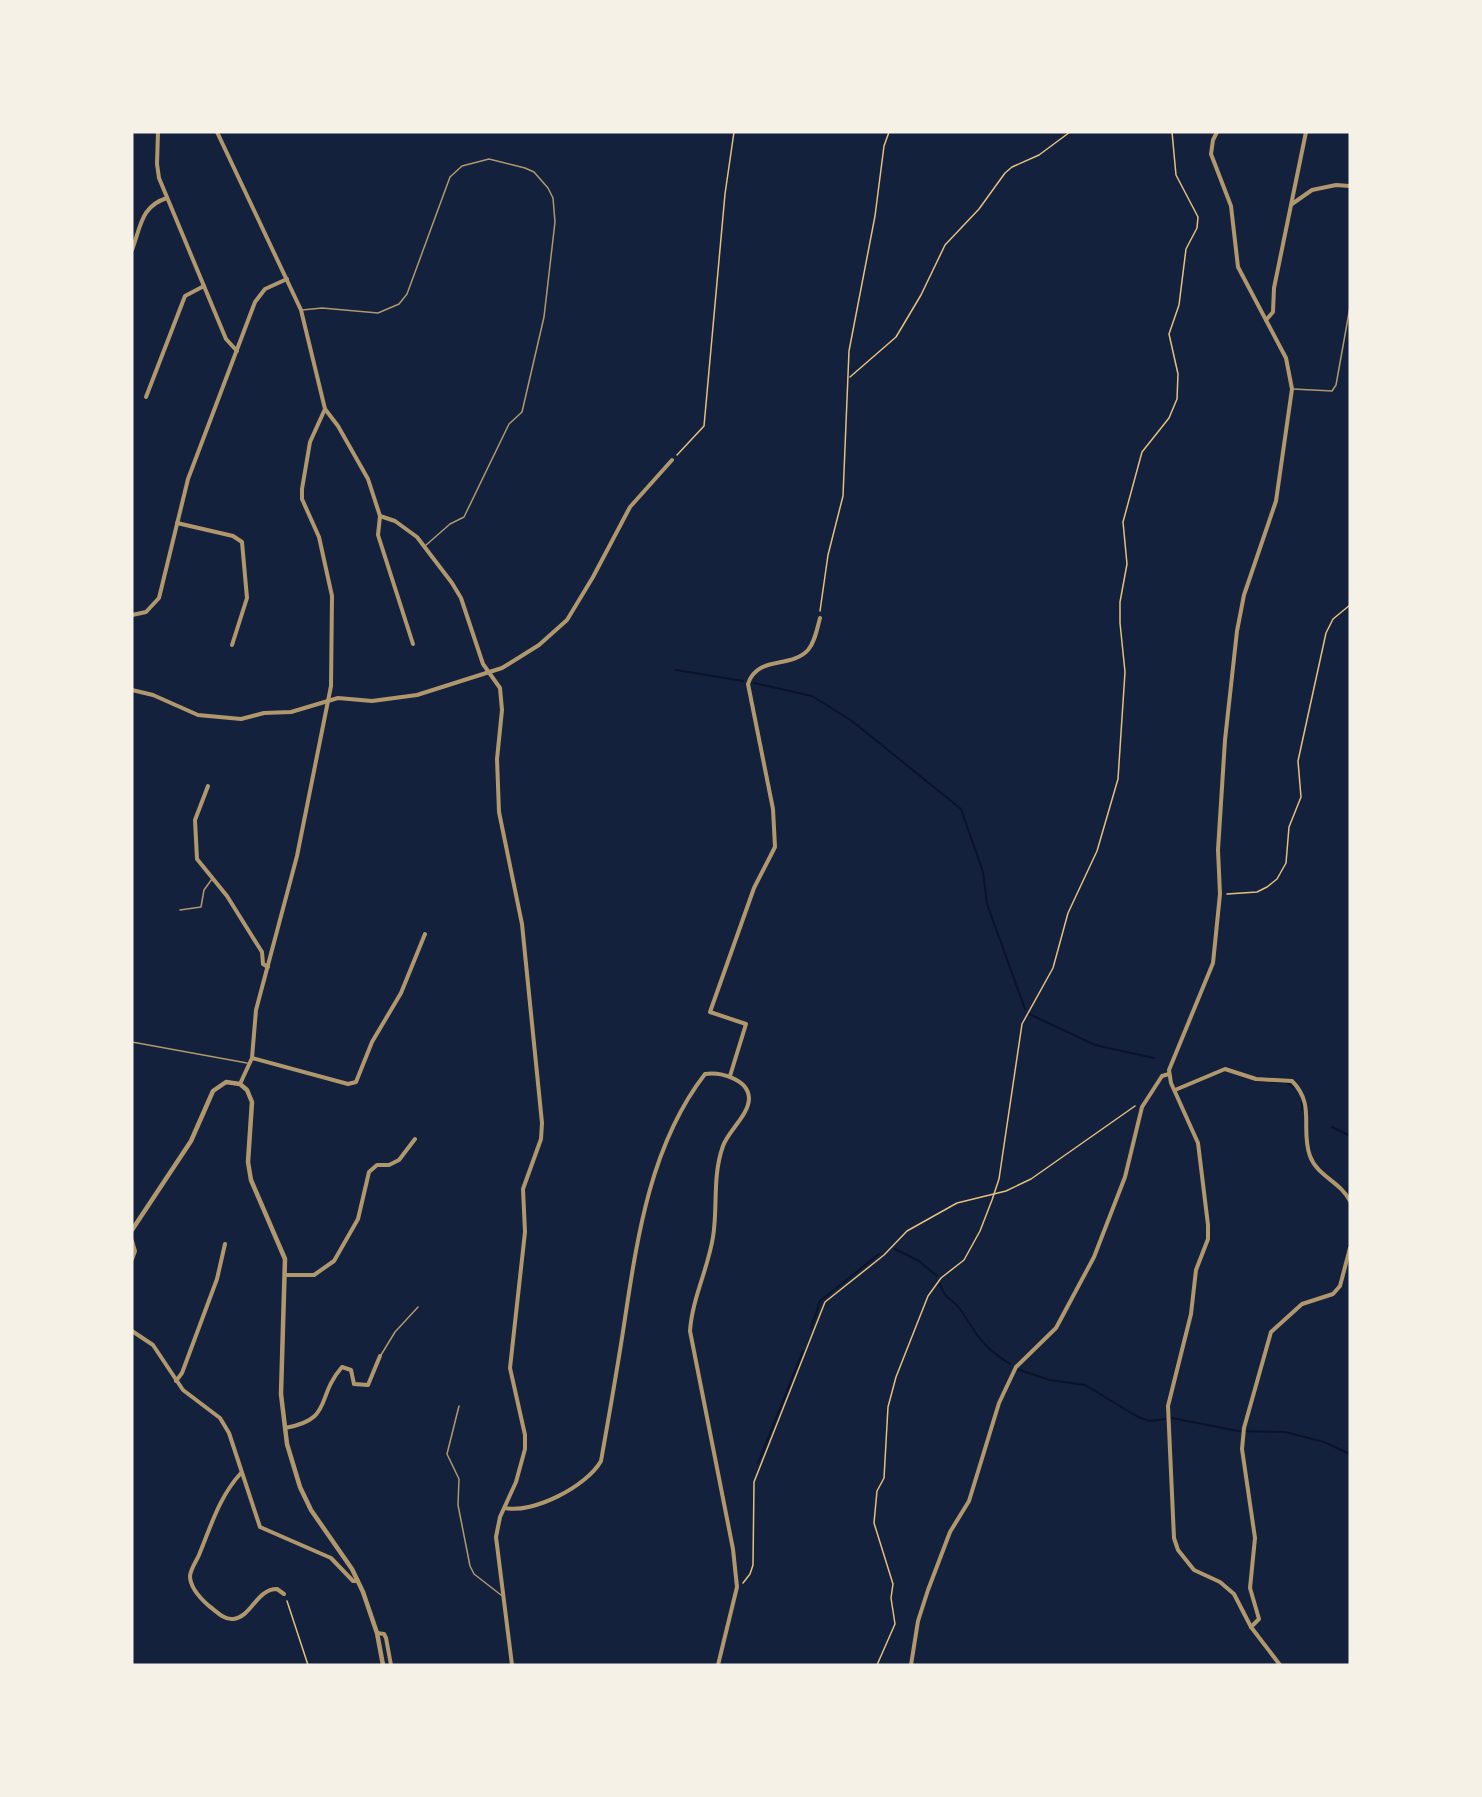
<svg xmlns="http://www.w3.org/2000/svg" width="1482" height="1797" viewBox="0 0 1482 1797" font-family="'Roboto Condensed',sans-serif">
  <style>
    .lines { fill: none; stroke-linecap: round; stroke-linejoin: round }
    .stream { stroke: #0b132b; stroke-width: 2 }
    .path { stroke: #e5c07b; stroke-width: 1.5 }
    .service { stroke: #b1986c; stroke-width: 1.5 }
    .minor { stroke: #b1986c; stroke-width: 4 }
    .tertiary { stroke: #b1986c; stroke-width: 4.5 }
  </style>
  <rect width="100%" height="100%" fill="#14213d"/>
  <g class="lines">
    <g class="stream">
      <polyline points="676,670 743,681"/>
      <polyline points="754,683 812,696 852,721 961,809 983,872 987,904 1025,1009"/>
      <polyline points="1027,1013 1095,1045 1154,1058"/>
      <polyline points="1257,1081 1286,1082 1297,1089"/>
      <polyline points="1302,1100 1302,1110"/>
      <polyline points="1332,1127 1350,1136"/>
      <polyline points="895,1249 919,1261 937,1276"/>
      <path d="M940,1284C946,1301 951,1297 960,1309C978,1336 981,1346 1010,1364"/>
      <polyline points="811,1328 820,1301 879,1254"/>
      <polyline points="1017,1369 1050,1380 1085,1385 1138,1417 1150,1421 1172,1418 1238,1431 1285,1432 1324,1442 1350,1454"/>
      <polyline points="758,1463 803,1351"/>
    </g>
    <g class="path">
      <polyline points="850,377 896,337 921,295 945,245 979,209 1005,173 1012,167 1039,155 1070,132"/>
      <polyline points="677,455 704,426 725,194 734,132"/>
      <polyline points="820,611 828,555 843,496 849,351 875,216 884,146 889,132"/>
      <polyline points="1227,894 1257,892 1267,887 1277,879 1286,863 1289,827 1301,797 1298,761 1326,633 1333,619 1350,605"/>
      <polyline points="743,1583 750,1574 753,1565 754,1482 825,1302 884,1255 907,1231 957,1203 1006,1191 1031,1179 1135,1106"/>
      <polyline points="287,1601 308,1665"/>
      <polyline points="877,1665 895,1624 891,1598 893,1584 874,1523 877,1491 884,1478 888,1407 896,1377 928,1296 941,1278 964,1260 980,1231 992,1200 999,1179 1022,1024 1053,968 1068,913 1097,851 1118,779 1125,672 1120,623 1120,602 1127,564 1123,522 1142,452 1169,418 1177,399 1178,374 1169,334 1179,305 1186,249 1197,228 1198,217 1176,175 1172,132"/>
    </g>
    <g class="service">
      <polyline points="302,310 322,308 378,313 399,304 407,294 450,177 462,166 489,159 525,168 534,172 548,188 553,198 555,222 544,317 522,412 509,424 464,517 450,524 425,546"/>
      <polyline points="1293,389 1332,391 1336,385 1350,307"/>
      <polyline points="180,910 201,907 204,890 212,879"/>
      <polyline points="132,1042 247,1063"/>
      <polyline points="381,1355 395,1332 418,1307"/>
      <polyline points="459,1406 447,1454 459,1479 458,1505 470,1566 474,1574 501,1595"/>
    </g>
    <g class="minor">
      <polyline points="158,132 157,164 159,178 226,339 237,351"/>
      <polyline points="217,132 301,310 325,409 338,426 368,479 380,516 395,521 417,537 452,583 461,598 483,664 500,688 502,710 497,759 499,812 522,924 542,1123 541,1139 523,1189 525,1232 510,1368 525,1435 525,1449 516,1482 500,1517 496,1537 512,1665"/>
      <polyline points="1217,132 1213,140 1211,154 1231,206 1238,267 1286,358 1292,389 1276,501 1244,595 1237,631 1225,740 1218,850 1220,894 1213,963 1169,1070 1171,1083 1198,1143 1208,1225 1208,1239 1196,1270 1191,1314 1168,1406 1174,1538 1178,1550 1194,1570 1220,1582 1234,1594 1251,1627 1280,1665"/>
      <polyline points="1292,204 1312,190 1336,185 1350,186"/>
      <path d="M132,250C141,226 141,206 167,198"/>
      <polyline points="1266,320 1273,312 1274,288 1306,132"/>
      <polyline points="146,397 185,296 204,286"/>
      <polyline points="380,516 378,535 413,644"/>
      <polyline points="177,523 233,536 242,542 247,598 232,645"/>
      <polyline points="132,615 146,612 159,598 188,479 255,302 265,289 287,279"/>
      <polyline points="132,690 153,695 198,715 241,719 264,713 291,712 338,698 372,701 417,695 502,668 539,645 567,620 593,577 630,507 672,460"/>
      <polyline points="208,786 195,820 197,859 227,896 262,952 263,964 268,967"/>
      <polyline points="252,1058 348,1084 356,1082 372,1042 401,993 425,934"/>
      <path d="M730,1076L746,1024L710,1012L754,888L775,847L773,809L748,684C757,655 791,669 808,650C815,642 817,629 820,618"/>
      <polyline points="240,1084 252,1058 256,1010 297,856 331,686 332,596 319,537 302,499 302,489 310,442 325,409"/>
      <path d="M1175,1090L1225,1069L1256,1079L1292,1081C1316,1105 1300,1129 1310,1156C1317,1176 1341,1182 1350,1201"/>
      <polyline points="132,1241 135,1251 132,1259"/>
      <polyline points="286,1275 314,1275 334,1261 358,1219 369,1172 377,1165 389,1165 399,1160 415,1139"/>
      <polyline points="132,1331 153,1345 183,1390 220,1418 229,1433 260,1527 331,1558 353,1581 358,1581"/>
      <polyline points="176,1381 182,1373 217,1279 225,1244"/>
      <path d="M285,1428C334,1419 315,1398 342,1367L351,1370L354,1384L368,1385L380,1356"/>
      <path d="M241,1473C219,1497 211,1526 199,1555C196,1562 191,1568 190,1576C190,1588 201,1599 209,1606C216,1611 224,1620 233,1619C252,1617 256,1589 277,1589L284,1594"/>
      <path d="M505,1508C533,1514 587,1486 601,1461C609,1416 617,1371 624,1325C637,1239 650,1145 705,1074C721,1072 748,1079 749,1098C749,1115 728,1131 723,1146C712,1177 718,1207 713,1237C708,1269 692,1299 690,1331L733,1549L737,1587L718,1665"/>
      <polyline points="1251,1627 1259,1619 1250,1588 1255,1538 1242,1449 1244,1428 1271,1332 1302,1304 1333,1294 1340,1286 1350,1248"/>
      <polyline points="377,1633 384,1634 386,1638 391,1665"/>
      <polyline points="911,1665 918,1621 928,1590 950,1532 969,1501 999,1403 1016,1367 1056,1328 1094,1257 1125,1177 1142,1107 1162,1076 1169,1074"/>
    </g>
    <polyline class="tertiary" points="132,1230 191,1141 213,1091 226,1082 240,1084 247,1090 252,1102 248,1162 251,1180 285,1259 281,1394 287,1444 300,1487 311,1510 352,1569 363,1592 377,1633 383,1665"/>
  </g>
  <rect width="1482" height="1797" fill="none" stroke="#f6f1e7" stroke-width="267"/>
</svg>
